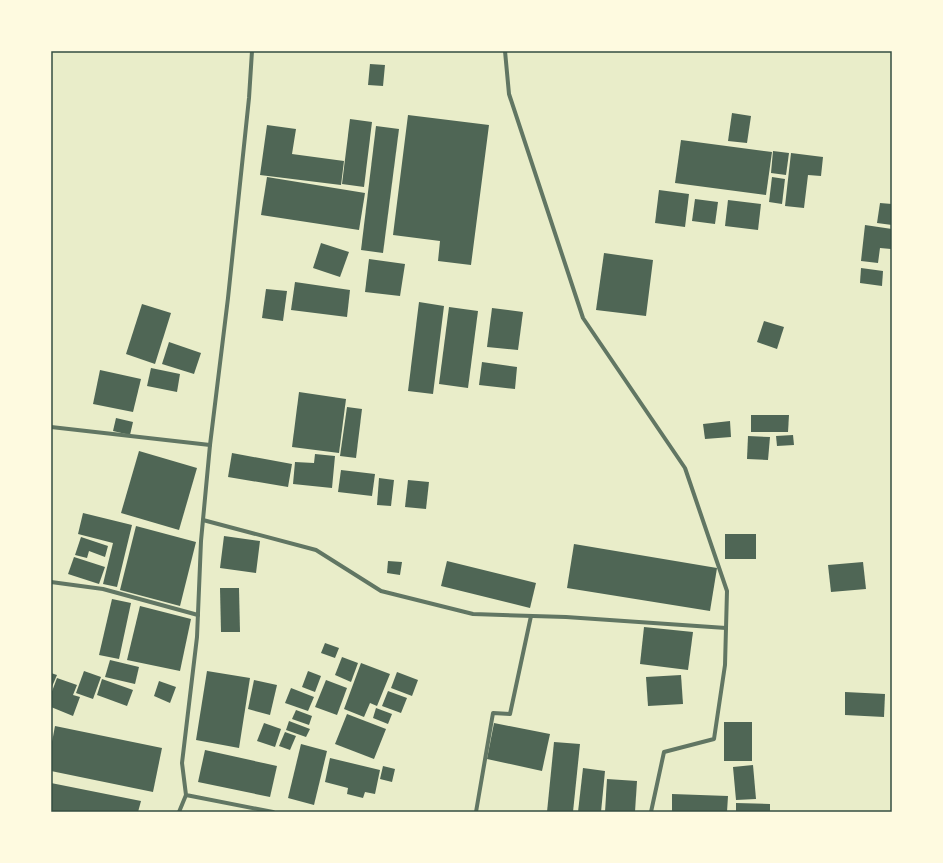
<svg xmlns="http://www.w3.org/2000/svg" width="943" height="863" viewBox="0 0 943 863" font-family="'IBM Plex Serif',serif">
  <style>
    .building { fill: #4f6655 }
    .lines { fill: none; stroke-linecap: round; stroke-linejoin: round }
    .minor { stroke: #617663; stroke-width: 4 }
    .neatline { fill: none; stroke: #344e41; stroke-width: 1.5 }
  </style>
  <rect width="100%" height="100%" fill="#e9edc9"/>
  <g class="building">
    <polygon points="370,64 385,65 383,86 368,85"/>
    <polygon points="732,113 751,116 747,143 728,141"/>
    <polygon points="408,115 489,125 471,265 438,261 440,241 393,235"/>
    <polygon points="350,119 372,122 364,187 342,184"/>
    <polygon points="267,125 296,129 292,154 344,161 341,185 260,175"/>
    <polygon points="376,126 399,129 383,253 361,250"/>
    <polygon points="681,140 772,152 766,195 675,183"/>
    <polygon points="773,151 789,153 786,175 771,173"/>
    <polygon points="791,153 823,157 821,176 808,175 804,208 785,206"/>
    <polygon points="267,177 365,193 359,230 261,215"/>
    <polygon points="772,177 785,179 782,204 769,202"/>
    <polygon points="659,190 689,194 685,227 655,223"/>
    <polygon points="695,199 718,202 715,224 692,221"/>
    <polygon points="728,200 761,204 758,230 725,226"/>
    <polygon points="880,203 892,204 892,225 877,223"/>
    <polygon points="865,225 892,229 891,249 880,248 878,263 861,261"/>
    <polygon points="321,243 349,252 340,277 313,268"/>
    <polygon points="604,253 653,260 646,316 596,310"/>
    <polygon points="369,259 405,264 400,296 365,292"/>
    <polygon points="861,268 883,271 882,286 860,283"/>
    <polygon points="295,282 350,290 347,317 291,310"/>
    <polygon points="266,289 287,291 283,321 262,318"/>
    <polygon points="419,302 444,306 433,394 408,391"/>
    <polygon points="142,304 171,313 155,364 126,354"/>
    <polygon points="449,307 478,311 468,388 439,384"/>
    <polygon points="492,308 523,312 518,350 487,347"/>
    <polygon points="764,321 784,327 777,349 757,342"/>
    <polygon points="169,342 201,353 194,374 162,364"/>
    <polygon points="482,362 517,367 515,389 479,385"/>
    <polygon points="151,368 180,374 177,392 147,386"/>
    <polygon points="100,370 141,379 133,412 93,404"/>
    <polygon points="299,392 346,399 339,453 292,447"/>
    <polygon points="347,407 362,409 356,458 340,456"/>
    <polygon points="751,415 789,415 788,432 751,432"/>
    <polygon points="116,418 133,422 130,435 113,431"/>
    <polygon points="730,421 731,437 705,439 703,424"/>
    <polygon points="793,435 794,445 777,446 776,436"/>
    <polygon points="748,436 770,437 768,460 747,459"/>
    <polygon points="139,451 197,468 179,530 121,513"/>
    <polygon points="232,453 292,464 288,487 228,477"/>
    <polygon points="315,454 335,456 332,488 293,484 295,462 314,463"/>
    <polygon points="341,470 375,474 372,496 338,492"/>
    <polygon points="379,478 394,480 391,506 377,505"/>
    <polygon points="408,480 429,482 426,509 405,507"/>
    <polygon points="83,513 132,525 117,587 103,584 113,543 78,534"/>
    <polygon points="136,526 196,542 180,606 120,590"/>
    <rect x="725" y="534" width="31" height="25"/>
    <polygon points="224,536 260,541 256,573 220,568"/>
    <polygon points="81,537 108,546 105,557 89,551 87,558 75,555"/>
    <polygon points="574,544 717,568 710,611 567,588"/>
    <polygon points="74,557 105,567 99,584 68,574"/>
    <polygon points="388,561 402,562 400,575 387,573"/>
    <polygon points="447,561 536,583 530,608 441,586"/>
    <polygon points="863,562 866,589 831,592 828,565"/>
    <polygon points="220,588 239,588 240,632 221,632"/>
    <polygon points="112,599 131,603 119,659 99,655"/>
    <polygon points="140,606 191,619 180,671 127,660"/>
    <polygon points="644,627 693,632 688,670 640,664"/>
    <polygon points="325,643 339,648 335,658 321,653"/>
    <polygon points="342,657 358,663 351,682 335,675"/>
    <polygon points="110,660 139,667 135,684 105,677"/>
    <polygon points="361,663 390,674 377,706 370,703 364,717 344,709"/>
    <polygon points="84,671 101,677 93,699 76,693"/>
    <polygon points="207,671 250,678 239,748 196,740"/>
    <polygon points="308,671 321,676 315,692 302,687"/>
    <polygon points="397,672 418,680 412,696 391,688"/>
    <polygon points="51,673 57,675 51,689"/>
    <polygon points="681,675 683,704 648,706 646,677"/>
    <polygon points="57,678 77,685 73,695 80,697 73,716 51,707 51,694"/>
    <polygon points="102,679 133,690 127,706 97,695"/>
    <polygon points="254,680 277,685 270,715 248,709"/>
    <polygon points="326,680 347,688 337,715 315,707"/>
    <polygon points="159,681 176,687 170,703 154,696"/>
    <polygon points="291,688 314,697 308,711 285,703"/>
    <polygon points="388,691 407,698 401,713 382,706"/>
    <polygon points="845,692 885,694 884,717 845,715"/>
    <polygon points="376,708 392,714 388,724 373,718"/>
    <polygon points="296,710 312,716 309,725 292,719"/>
    <polygon points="347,714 386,729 374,759 335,744"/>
    <polygon points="289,721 310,729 306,737 286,730"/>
    <rect x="724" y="722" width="28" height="39"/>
    <polygon points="264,723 281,729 275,747 257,741"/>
    <polygon points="494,723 550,734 542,771 487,759"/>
    <polygon points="55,726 162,748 153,792 51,771 51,747"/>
    <polygon points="285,732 296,736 290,750 279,746"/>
    <polygon points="554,742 580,744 573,812 547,812"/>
    <polygon points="301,744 327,751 314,805 288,798"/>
    <polygon points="205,750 277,766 270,797 198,782"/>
    <polygon points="330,758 380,770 375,794 365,792 363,798 347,794 348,788 325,782"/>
    <polygon points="753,765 756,799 736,800 733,767"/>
    <polygon points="383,766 395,769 392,782 380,779"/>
    <polygon points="583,768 605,771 601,812 578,812"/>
    <polygon points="607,779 637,781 635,812 605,812"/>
    <polygon points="51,783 141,801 138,812 51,812"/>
    <polygon points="672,794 728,796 727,812 672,812"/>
    <polygon points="736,803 770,804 770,812 736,812"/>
  </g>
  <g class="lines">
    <g class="minor">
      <polyline points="252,51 249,98 228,298 210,445 201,541 197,637 182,763 186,795 273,812"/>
      <polyline points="505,51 509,94 583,318 685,468 727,591 725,665 714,739 664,752 651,812"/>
      <polyline points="51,427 210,445"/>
      <polyline points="203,520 316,550 381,591 473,614 566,617 726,628"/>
      <polyline points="51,582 103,589 198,615"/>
      <polyline points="179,812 186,795"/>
      <polyline points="476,812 493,713 510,714 531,616"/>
    </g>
  </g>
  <rect width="943" height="863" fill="none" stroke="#fefae0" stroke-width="104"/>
  <rect x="52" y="52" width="839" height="759" class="neatline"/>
</svg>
